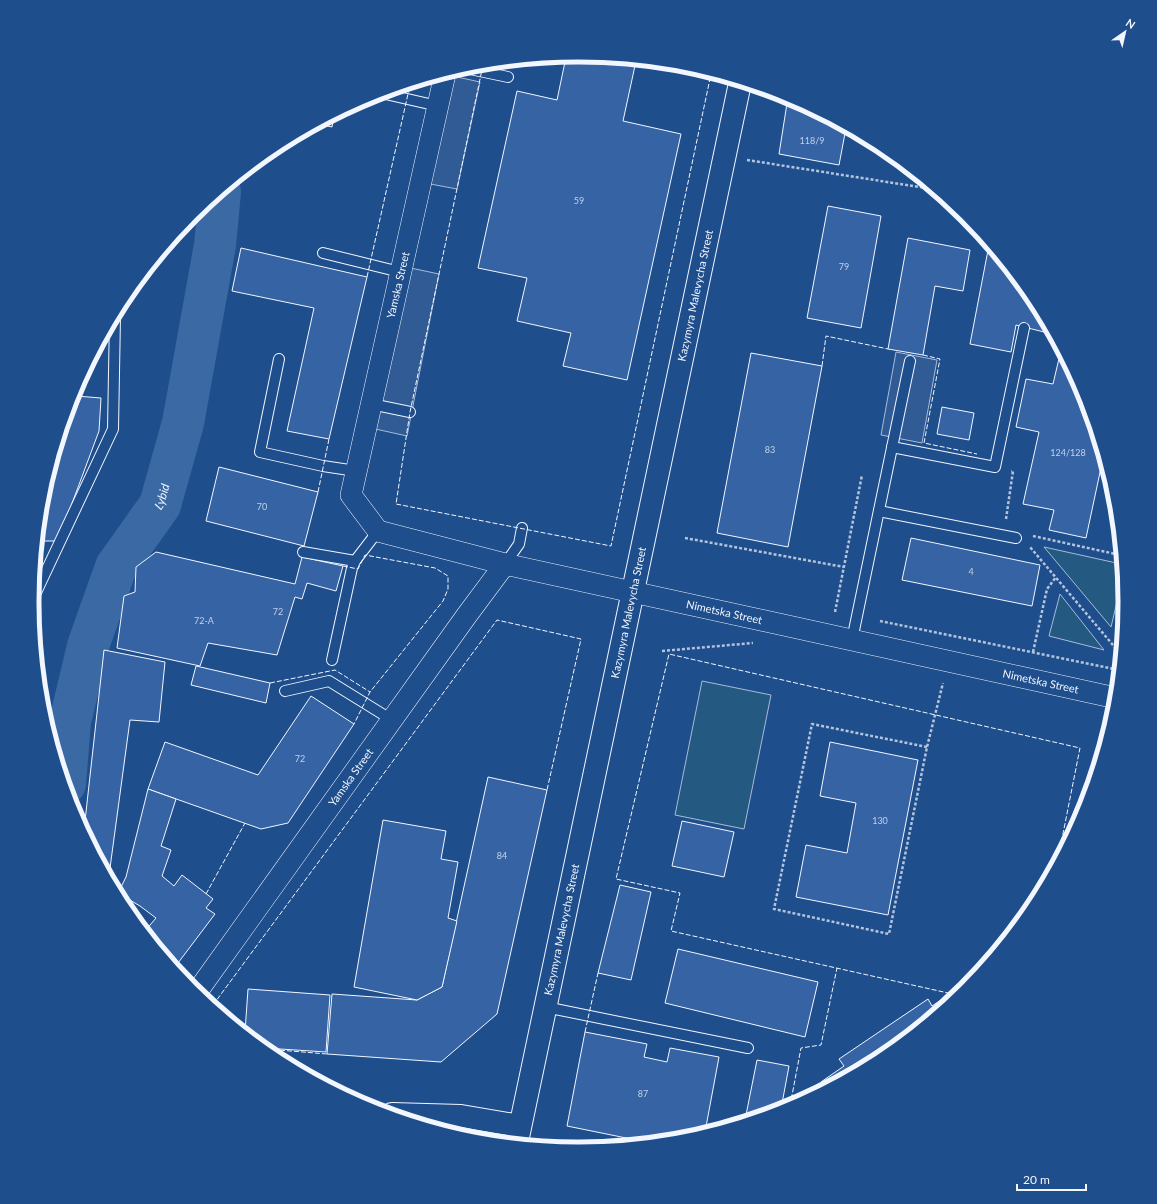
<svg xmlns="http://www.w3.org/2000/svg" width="1157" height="1204" viewBox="0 0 1157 1204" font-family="Lato,sans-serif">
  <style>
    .green { fill: #245a82; stroke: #a8bbd7 }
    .parking { fill: #305b95; stroke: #a8bbd7 }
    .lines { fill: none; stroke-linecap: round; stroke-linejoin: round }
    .river { stroke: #3b69a3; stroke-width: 42 }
    .building { fill: #3563a3; stroke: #f2f6ff }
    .service-casing { stroke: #f2f6ff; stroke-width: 12 }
    .minor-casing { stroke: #f2f6ff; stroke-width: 22 }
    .secondary-casing { stroke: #f2f6ff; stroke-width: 24 }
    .path { stroke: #b3c4dc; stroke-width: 2.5; stroke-dasharray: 3 2; stroke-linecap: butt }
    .service { stroke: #1f4e8c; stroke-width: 10 }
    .minor { stroke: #1f4e8c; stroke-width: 21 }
    .secondary { stroke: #1f4e8c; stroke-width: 22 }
    .fence { stroke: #f2f6ff; stroke-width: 1; stroke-dasharray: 5 2; stroke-linecap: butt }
    .labels { text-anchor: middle; stroke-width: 3; stroke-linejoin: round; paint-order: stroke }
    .number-label { font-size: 9px; fill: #c3d1e8 }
    .street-label { font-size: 11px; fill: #f2f6ff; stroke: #1f4e8c }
    .water-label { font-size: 12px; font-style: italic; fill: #f2f6ff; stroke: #1f4e8c }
    .rim { fill: none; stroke: #f2f6ff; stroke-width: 5 }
  </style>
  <rect width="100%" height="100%" fill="#1f4e8c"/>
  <g class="green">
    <polygon points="1044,547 1121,564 1123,577 1111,627"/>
    <polygon points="1060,594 1104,650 1049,636"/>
    <polygon points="702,681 771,695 744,829 675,815"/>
  </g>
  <g class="parking">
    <polygon points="448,75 480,82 457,189 425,183"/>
    <polygon points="406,267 439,274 407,436 371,428"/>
    <polygon points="896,352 937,360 922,443 881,435"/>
  </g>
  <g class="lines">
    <path class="river" id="s1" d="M65,784L70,722L88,646L116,567L160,505L183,423L215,245L220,192"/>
  </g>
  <g class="building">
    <polygon points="579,56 636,61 623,121 681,134 627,380 563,366 571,333 517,321 527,278 478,268 517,91 557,100 566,57"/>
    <polygon points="788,97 846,128 839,165 779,154"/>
    <polygon points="334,116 332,127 318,124"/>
    <polygon points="828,206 881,216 861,328 807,318"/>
    <polygon points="908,238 970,250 963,291 935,286 923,355 888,349"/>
    <polygon points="989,245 1033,299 1052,334 1016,325 1011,352 970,344"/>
    <polygon points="241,248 367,277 329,439 287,431 314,308 232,291"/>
    <polygon points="1061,350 1083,393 1105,463 1102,463 1086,538 1049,530 1054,510 1023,504 1039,432 1016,427 1026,379 1053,384"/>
    <polygon points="751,353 822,366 788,547 717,533"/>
    <polygon points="76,388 76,396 101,398 99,431 58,541 38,541 43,495"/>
    <polygon points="942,407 974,413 969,440 937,434"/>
    <polygon points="219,467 318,492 304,546 206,521"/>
    <polygon points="911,538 1040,565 1032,606 902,580"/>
    <polygon points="156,552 295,584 302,557 343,566 336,591 307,583 302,599 295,597 277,655 208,643 200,666 117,648 124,596 135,592 136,567"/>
    <polygon points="104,650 165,662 159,722 130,720 110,868 103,867 84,830"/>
    <polygon points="196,666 270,683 266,703 191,685"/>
    <polygon points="311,696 354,724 288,823 261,829 148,789 165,742 258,775"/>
    <polygon points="830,742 918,760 888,915 796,897 806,845 847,853 856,803 820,796"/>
    <polygon points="488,777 547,790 497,1014 441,1062 327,1054 332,994 417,1000 442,987"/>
    <polygon points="148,789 176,799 161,846 171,850 162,876 174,886 182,875 213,899 206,908 215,914 175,967 145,931 156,918 140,906 118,893 126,877"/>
    <polygon points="383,820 446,831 441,859 458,862 448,918 457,921 442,987 417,1000 354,987"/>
    <polygon points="682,821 734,832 724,877 672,866"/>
    <polygon points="620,885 651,892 631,980 598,973"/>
    <polygon points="678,949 818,982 805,1037 665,1003"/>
    <polygon points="248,989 330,995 326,1052 265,1048 245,1032"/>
    <polygon points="928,999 932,1006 941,1000 945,1005 882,1057 825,1087 821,1082 844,1066 839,1059"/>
    <polygon points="585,1032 647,1044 644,1057 667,1062 670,1048 719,1057 705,1132 685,1138 646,1142 567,1126"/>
    <polygon points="757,1060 789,1066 781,1109 745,1120"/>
  </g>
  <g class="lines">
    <defs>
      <g id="service">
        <polyline points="465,68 508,77"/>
        <polyline points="381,93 438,106"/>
        <polyline points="323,253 400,272"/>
        <polyline points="279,359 260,452 323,466 356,471"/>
        <polyline points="371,404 410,412"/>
        <polyline points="892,447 995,467 1024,328"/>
        <polyline points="879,511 1016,538"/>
        <polyline points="303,552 355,561"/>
        <polyline points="505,564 519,544 522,528"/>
        <polyline points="32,601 113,429 115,316"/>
        <polyline points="852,640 910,361"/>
        <polyline points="332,660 352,568 355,561 378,531"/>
        <polyline points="285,691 329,681 392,720"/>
        <polyline points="545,1007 748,1048"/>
      </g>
      <g id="minor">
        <path id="s2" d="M445,74L351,495L378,531L505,564L1116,698"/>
        <path id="s3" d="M197,992L467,615L505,564"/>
      </g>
      <g id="secondary">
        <polyline points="392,1114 461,1116 520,1126"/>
        <path id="s4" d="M517,1142L740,83"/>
      </g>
    </defs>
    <use href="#service" class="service-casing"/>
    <use href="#minor" class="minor-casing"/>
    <use href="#secondary" class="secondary-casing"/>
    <g class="path">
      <polyline points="747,160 932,189"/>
      <polyline points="1006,519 1013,471 1011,471"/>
      <polyline points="1033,536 1120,555"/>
      <polyline points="685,538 844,567"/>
      <polyline points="835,612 862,475"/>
      <polyline points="880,621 1114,669 1118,651 1030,547"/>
      <polyline points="662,651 753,643"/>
      <polyline points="1033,652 1047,589 1056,577"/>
      <polyline points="927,747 812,724 774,909 889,934 927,747 943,683"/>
    </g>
    <use href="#service" class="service"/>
    <use href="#minor" class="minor"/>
    <use href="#secondary" class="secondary"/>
    <g class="fence">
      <polyline points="483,65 410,412 396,504 611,546 711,74"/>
      <polyline points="367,277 410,85"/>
      <polyline points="923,355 940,359 924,443 977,454"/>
      <polyline points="822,366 826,336 888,349"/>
      <polyline points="318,492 329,439"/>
      <polyline points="343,566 358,569 365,555 435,568 448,576 448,589 443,601 370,692 354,724"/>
      <polyline points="270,683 335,670 370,692"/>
      <polyline points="206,894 245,823"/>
      <polyline points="957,995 671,931 680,893 616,879 669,654 1080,748 1058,859"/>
      <polyline points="213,1005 497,620 581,639 547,790"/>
      <polyline points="585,1032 598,973"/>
      <polyline points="266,1049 327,1054"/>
      <polyline points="790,1106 801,1048 821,1045 837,968"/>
    </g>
  </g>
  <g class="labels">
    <g class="number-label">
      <text x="812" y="144">118/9</text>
      <text x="579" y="204">59</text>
      <text x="844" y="270">79</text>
      <text x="770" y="453">83</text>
      <text x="1068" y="456">124/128</text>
      <text x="262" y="510">70</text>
      <text x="971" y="575">4</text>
      <text x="278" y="615">72</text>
      <text x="204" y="624">72-А</text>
      <text x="300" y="762">72</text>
      <text x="880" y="824">130</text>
      <text x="502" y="859">84</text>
      <text x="643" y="1097">87</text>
    </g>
    <g class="street-label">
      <text transform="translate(398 285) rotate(-77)" y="4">Yamska Street</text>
      <text dy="4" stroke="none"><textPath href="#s4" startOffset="865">Kazymyra Malevycha Street</textPath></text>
      <text dy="4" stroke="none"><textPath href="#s2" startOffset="832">Nimetska Street</textPath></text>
      <text dy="4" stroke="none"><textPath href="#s4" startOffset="541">Kazymyra Malevycha Street</textPath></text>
      <text dy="4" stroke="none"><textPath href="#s2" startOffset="1156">Nimetska Street</textPath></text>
      <text dy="4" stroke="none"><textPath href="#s3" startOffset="264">Yamska Street</textPath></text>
      <text dy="4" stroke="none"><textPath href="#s4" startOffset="217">Kazymyra Malevycha Street</textPath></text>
    </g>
    <g class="water-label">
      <text dy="4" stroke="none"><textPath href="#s1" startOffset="309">Lybid</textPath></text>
    </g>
  </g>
  <path d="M0 0H1157V1204H0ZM578 62H579A539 539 0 0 1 1118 601V603A539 539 0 0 1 579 1142H578A539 539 0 0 1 39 603V601A539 539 0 0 1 578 62Z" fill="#1f4e8c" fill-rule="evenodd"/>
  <path class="rim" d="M578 62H579A539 539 0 0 1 1118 601V603A539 539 0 0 1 579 1142H578A539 539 0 0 1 39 603V601A539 539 0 0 1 578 62Z"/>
  <g transform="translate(1125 32) rotate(34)" stroke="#1f4e8c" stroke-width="3" paint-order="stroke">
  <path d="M0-3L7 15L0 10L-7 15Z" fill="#f2f6ff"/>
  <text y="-6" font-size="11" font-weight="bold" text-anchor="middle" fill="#f2f6ff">N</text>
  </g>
  <path d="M1017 1184v6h69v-6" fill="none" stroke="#f2f6ff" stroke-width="2"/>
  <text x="1023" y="1184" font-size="12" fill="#f2f6ff" stroke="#1f4e8c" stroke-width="3" paint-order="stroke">20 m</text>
</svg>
